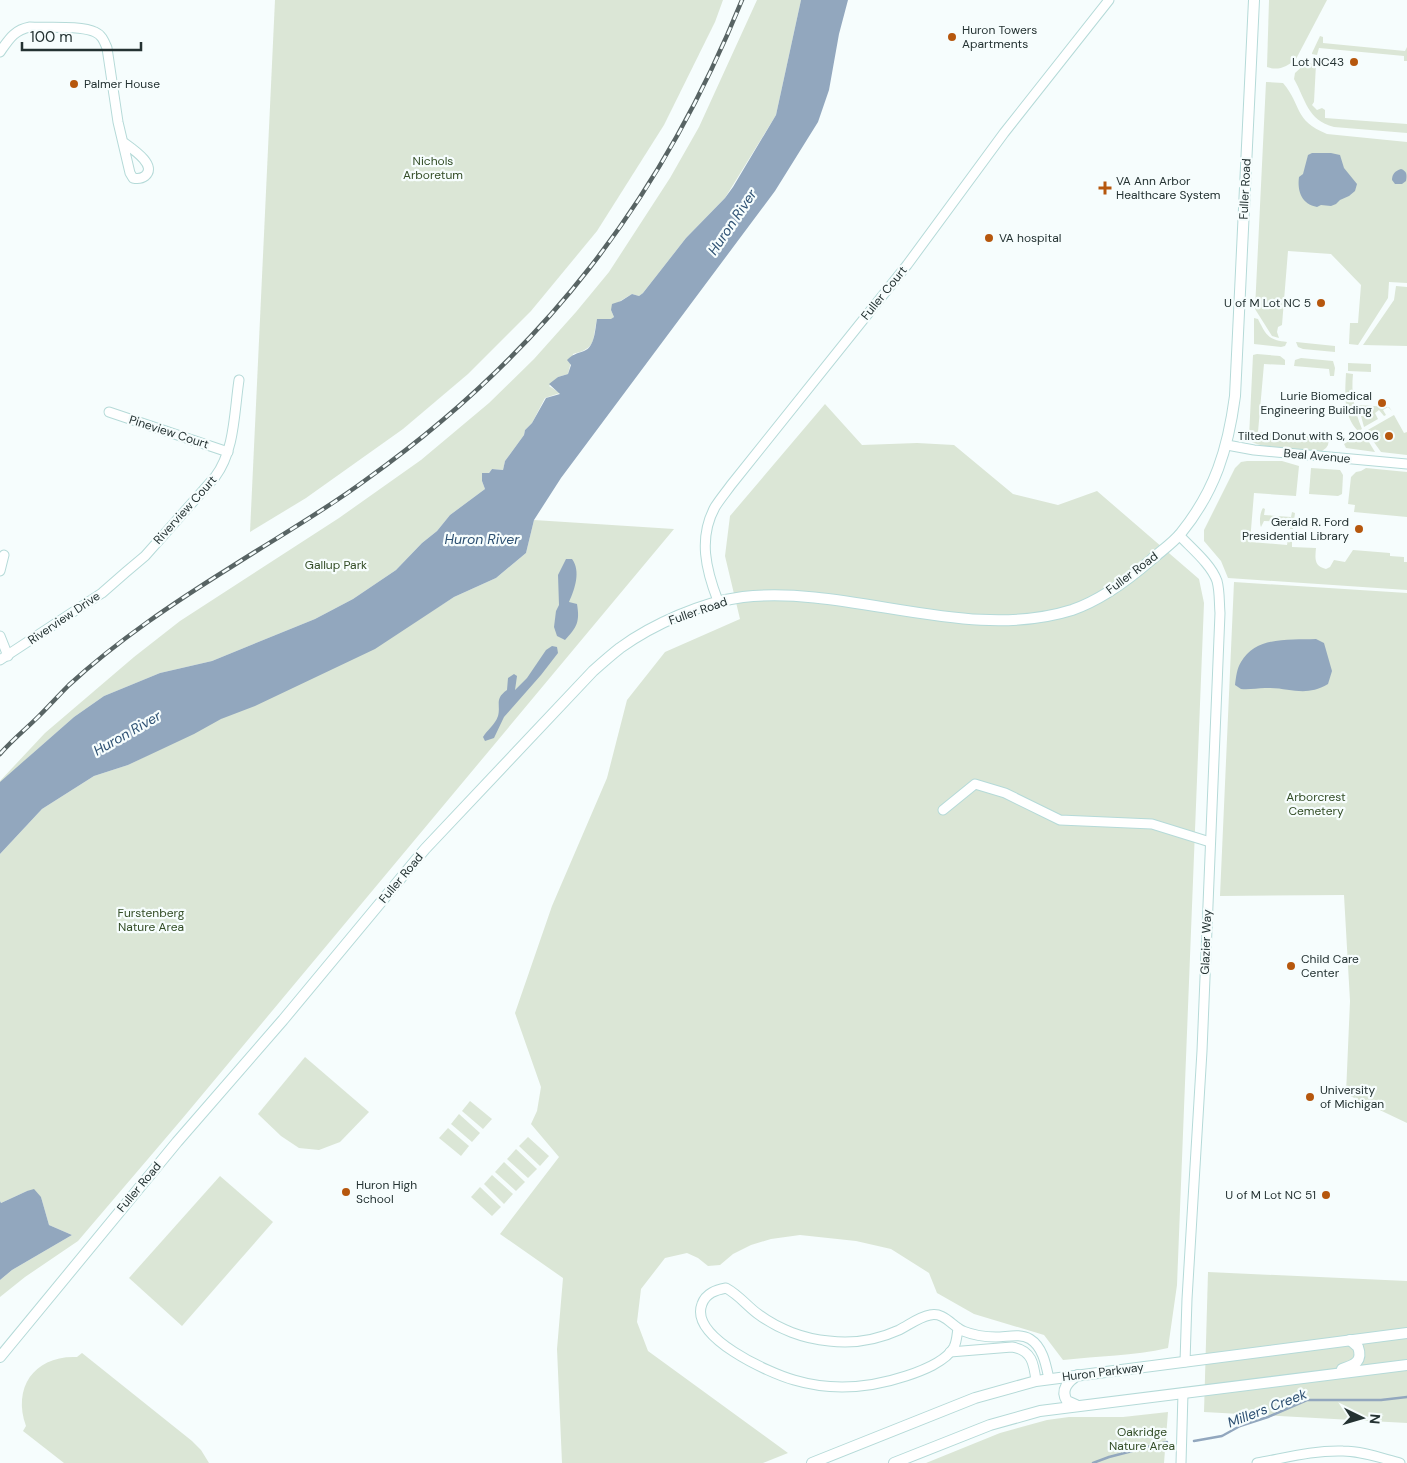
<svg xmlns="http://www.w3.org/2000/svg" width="1407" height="1463" viewBox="0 0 1407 1463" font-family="'DM Sans',sans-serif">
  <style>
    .green { fill: #dbe6d6 }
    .water { fill: #92a7be }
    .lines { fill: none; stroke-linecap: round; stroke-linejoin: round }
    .stream { stroke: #92a7be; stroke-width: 2.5 }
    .minor-casing { stroke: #b5dad8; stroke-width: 11 }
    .major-casing { stroke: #b5dad8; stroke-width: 12 }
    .minor { stroke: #fff; stroke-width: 9 }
    .major { stroke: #fff; stroke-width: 10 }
    .rail-casing { stroke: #586464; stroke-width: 4.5 }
    .rail { stroke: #f6fdfd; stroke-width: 2.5; stroke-dasharray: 8; stroke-linecap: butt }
    .poi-dot { fill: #b6570d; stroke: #f6fdfd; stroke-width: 2 }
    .labels { text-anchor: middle; stroke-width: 4.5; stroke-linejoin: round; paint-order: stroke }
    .poi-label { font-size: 12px; fill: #243232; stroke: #f6fdfd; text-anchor: start }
    .park-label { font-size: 12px; fill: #324c25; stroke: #f6fdfd }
    .street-label { font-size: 12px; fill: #243232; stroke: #f6fdfd }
    .water-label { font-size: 14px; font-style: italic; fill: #2d5072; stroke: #f6fdfd }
  </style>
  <rect width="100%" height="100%" fill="#f6fdfd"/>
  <g class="green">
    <polygon points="275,0 723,0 715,22 664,125 597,231 531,311 468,374 403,429 306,498 250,532"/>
    <path d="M757,0H801L776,115L725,198L686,238L643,293L639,296L632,294L617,303L611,310L614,317L611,320L597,319C592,341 597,348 573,354L568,374L558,377L549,386L560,393L545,398L532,423L525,430L524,435L505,461L503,470L492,469L482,481L485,489L450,515L437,531L422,543L396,570L353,599L315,619L212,661L160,673L104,696L74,717L32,754L0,785V781L45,733L134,657L180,621L339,518L421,460L489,403L534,359L576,312L609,272L670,178L699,127Z"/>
    <path d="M1269,0H1327L1296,59C1287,67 1278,71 1267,67Z"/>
    <polygon points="1320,36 1323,37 1323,43 1405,51 1407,47 1407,61 1404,61 1404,56 1319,48 1317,55 1312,54 1312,53"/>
    <path d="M1306,63L1316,64L1314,102L1312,105L1317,110L1322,108L1325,110V118L1407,124V133L1334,127C1307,120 1306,100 1294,79L1295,73Z"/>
    <path d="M1266,82L1283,83C1302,105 1293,120 1327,134L1407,142V283L1389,282L1388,298L1358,345L1349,344L1350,323H1358L1361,285L1331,254L1288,251L1282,325L1278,327L1277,332L1279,338L1272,336L1255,309Z"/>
    <polygon points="1396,286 1407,287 1407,346 1363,345 1394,300"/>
    <path d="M1254,318L1258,319C1266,335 1268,340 1287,342L1285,346L1281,347L1254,344Z"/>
    <polygon points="1296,342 1335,346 1335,352 1303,349 1298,347"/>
    <path d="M1257,354L1280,356L1285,360V365L1264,364L1258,432L1324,437V430H1328L1330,432L1328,445L1326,448L1322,451C1305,449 1259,450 1247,439L1249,437L1253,355Z"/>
    <polygon points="1301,358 1333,361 1335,368 1334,376 1330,376 1329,369 1294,366 1295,360"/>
    <polygon points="1348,363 1371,364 1371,372 1348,371"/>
    <path d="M1346,373L1353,374C1351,393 1354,410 1362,429L1358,431C1343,416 1345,393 1346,373Z"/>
    <path d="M825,404L862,445L917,443L954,445L1013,494L1058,505L1097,491L1199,579L1204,603L1177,1285L1168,1348C1133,1356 1098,1356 1063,1360L1044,1335L974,1314L937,1293L929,1273L891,1249L856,1241L800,1235L771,1239L751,1245L733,1254L720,1265L708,1266L698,1258L687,1253L665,1258L641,1289L637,1322L648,1351L788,1453L763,1463H562L557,1349L563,1278L500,1234L559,1157L531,1124L537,1111L541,1087L515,1013L552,906L607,778L627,700L665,652L740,619L725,556L730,516Z"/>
    <polygon points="1358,405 1389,407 1392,411 1388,407 1383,410 1386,415 1384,416 1379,410 1375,413 1378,419 1364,427"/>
    <polygon points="1394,415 1404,433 1407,432 1407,455 1381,452 1366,431"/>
    <polygon points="1361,434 1364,434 1375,452 1346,448 1344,444"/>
    <path d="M1247,461H1282L1299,466L1296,496L1254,493L1250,542L1287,545L1288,539L1290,538L1292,540V547L1316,548C1315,559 1314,566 1326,569L1330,567L1334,560L1345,562L1353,550L1390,553V556L1404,557V562H1407V590L1228,578L1221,561L1204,541V530L1235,468L1241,462Z"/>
    <polygon points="1311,468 1340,470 1343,475 1342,494 1338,496 1309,494"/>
    <polygon points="1366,468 1407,472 1407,517 1354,512 1355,505 1348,504 1351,477 1356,472 1361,471"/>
    <path d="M1263,508L1265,509L1264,515L1291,517L1292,512L1295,513L1293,529H1290L1291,522L1264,521L1261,527C1259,523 1260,512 1263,508Z"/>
    <polygon points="534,520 674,529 182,1119 78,1241 25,1277 0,1297 0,1280 12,1270 72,1235 49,1225 41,1197 27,1191 1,1203 0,1201 0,854 42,809 94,776 128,765 416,621 454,597 496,578 526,553"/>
    <polygon points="1234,582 1407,593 1407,1123 1346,1094 1350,1001 1344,895 1220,896"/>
    <polygon points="305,1057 369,1112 340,1142 319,1150 299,1148 281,1136 258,1114"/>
    <polygon points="470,1101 492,1119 483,1129 462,1111"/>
    <polygon points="459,1114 480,1133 472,1142 451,1124"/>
    <polygon points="448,1128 469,1146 461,1156 439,1138"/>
    <polygon points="528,1137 549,1156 540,1166 519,1146"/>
    <polygon points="516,1149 537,1169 528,1178 507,1159"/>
    <polygon points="504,1162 525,1182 516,1191 495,1172"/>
    <polygon points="492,1175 513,1194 504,1204 484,1184"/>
    <polygon points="220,1176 273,1222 182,1326 129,1278"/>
    <polygon points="480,1187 501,1207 492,1216 471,1197"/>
    <polygon points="1208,1272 1407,1281 1407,1423 1204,1412"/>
    <path d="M82,1353L192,1441L201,1450L209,1463H64L23,1431L26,1426C12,1387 35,1355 77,1357Z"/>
    <polygon points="1168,1412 1164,1463 926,1463 1000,1433 1047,1420 1069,1417 1123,1417"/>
  </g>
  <g class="water">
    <path d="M801,0H848L839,34L829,90L818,122L775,191L561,478L534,520L526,553L496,578L454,597L375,649L255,706L221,719L194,734L128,765L94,776L42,809L0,854V782L74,717L104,696L160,673L212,661L315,619L353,599L396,570L422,543L437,531L450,515L485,489L482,481V473H489L492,469L503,470L505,461L524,435L525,430L532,423L546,398L560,394L549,384L558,377L568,374L571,365L567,360C573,354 576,354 584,351C595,347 595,329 597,319H611L614,317L611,310L612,304L621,301L632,294L639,296L643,293L686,238L725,198L733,187L776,115Z"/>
    <path d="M1312,153H1331L1340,155L1344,168L1357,184L1355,191L1349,196L1340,200L1336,204L1331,206L1321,205L1317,207C1302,204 1297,192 1299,177L1303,174L1308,155Z"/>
    <path d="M1401,169C1407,171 1407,175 1406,181L1402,184H1395L1392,180C1392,174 1395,171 1401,169Z"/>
    <path d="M566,559H572C581,571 575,589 569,602L577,604C580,622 577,627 565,640L557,636L554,627L556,611L559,605L558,575Z"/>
    <path d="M1316,639L1324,643L1332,671L1328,684C1304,698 1290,687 1265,688C1257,688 1249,690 1241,689L1235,685C1236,677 1237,668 1241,662C1256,636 1290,640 1316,639Z"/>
    <path d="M552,646L557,647L558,653L541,675L504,717L494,738L485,741L483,737C487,730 495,725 498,716C501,705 494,699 507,690L508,678L514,674L517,676L515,690L527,678L546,650Z"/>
    <polygon points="34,1189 41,1197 49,1225 72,1235 12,1270 0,1280 0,1201 1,1203 27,1191"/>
  </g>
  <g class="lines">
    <g class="stream">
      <polyline points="1194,1441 1222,1436 1240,1426 1268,1417 1307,1400 1381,1400 1407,1397"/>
      <polyline points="1093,1463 1109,1457 1167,1442"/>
    </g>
    <defs>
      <g id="minor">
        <path d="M0,52C9,39 14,30 30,27C46,28 82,25 95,32C102,35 104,41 107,48L118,122L130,173L133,178C138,179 141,179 145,176C158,165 131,148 123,142"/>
        <polyline points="109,412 228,452"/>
        <polyline points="1227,445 1254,450 1407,464"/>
        <path d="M1179,535C1191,548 1211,564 1217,581C1220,592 1219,603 1220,613L1202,1051L1187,1299L1185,1362"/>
        <polyline points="0,571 4,555"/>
        <path d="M718,601C706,570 698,538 715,507C720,499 726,492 731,485L907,265L1004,133L1109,0"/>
        <polyline points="0,636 8,656"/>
        <path d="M0,660L102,593L126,572L145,556L215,477C235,450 234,413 239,380"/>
        <polyline points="943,810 975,784 1005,793 1060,820 1152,824 1210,842"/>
        <path d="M958,1328C957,1334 957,1341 954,1347C946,1362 921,1371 906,1376C870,1388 831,1391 794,1380C769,1373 689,1337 702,1304C706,1293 716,1290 726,1288C739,1295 747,1306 758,1314C778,1329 804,1339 829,1341C853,1344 877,1340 899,1330C909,1325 919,1317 930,1315C944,1312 951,1325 963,1331C973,1335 985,1337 996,1337C1007,1337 1020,1333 1030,1339C1043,1347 1046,1365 1049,1379"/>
        <path d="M950,1352L1012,1347C1032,1350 1034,1364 1036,1381"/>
        <polyline points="1181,1463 1183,1393"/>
        <path d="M1257,1463C1285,1458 1314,1450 1343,1451C1362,1451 1381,1458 1400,1463"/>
      </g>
      <g id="major">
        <path d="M0,1357L177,1142L283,1020L425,849L593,671C602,663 611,655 620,648C653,624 703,602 743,597C851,585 967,643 1072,610C1101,600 1128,580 1151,560C1161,551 1173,543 1181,533C1215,491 1228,449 1235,396L1254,0"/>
        <path d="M1342,1369C1355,1365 1363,1361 1358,1347L1350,1340"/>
        <path d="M1076,1405L1067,1401C1060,1390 1068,1381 1078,1375"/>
        <polyline points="812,1463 975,1398 1036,1381 1407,1333"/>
        <polyline points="894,1463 990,1425 1040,1411 1407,1365"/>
      </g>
    </defs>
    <use href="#minor" class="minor-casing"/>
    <use href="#major" class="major-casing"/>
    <use href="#minor" class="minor"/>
    <use href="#major" class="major"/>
    <defs>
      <path id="rail" d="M0,754C12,740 26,729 39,716C49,706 59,695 69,685C118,640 175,602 231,567C276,538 324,511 367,479C543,353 661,200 742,0"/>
    </defs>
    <use href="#rail" class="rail-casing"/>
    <use href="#rail" class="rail"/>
  </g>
  <g class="poi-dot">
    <circle cx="952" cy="37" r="5"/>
    <circle cx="1354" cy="62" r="5"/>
    <circle cx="74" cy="84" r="5"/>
    <path d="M1102.5 180.5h5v5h5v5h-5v5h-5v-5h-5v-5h5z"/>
    <circle cx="989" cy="238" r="5"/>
    <circle cx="1321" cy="303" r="5"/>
    <circle cx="1382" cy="403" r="5"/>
    <circle cx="1389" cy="436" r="5"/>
    <circle cx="1359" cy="529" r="5"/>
    <circle cx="1291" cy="966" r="5"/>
    <circle cx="1310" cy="1097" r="5"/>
    <circle cx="346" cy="1192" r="5"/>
    <circle cx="1326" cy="1195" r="5"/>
  </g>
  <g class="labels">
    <g class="poi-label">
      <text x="962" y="34">Huron Towers<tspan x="962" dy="14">Apartments</tspan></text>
      <text x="1344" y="66" text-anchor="end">Lot NC43</text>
      <text x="84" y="88">Palmer House</text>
      <text x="1116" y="185">VA Ann Arbor<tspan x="1116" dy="14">Healthcare System</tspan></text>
      <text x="999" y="242">VA hospital</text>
      <text x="1311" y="307" text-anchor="end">U of M Lot NC 5</text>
      <text x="1372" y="400" text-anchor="end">Lurie Biomedical<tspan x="1372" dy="14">Engineering Building</tspan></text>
      <text x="1379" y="440" text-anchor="end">Tilted Donut with S, 2006</text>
      <text x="1349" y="526" text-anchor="end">Gerald R. Ford<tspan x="1349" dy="14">Presidential Library</tspan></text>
      <text x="1301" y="963">Child Care<tspan x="1301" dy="14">Center</tspan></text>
      <text x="1320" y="1094">University<tspan x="1320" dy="14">of Michigan</tspan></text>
      <text x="356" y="1189">Huron High<tspan x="356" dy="14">School</tspan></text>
      <text x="1316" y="1199" text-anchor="end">U of M Lot NC 51</text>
    </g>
    <g class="park-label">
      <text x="433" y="165">Nichols<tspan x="433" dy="14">Arboretum</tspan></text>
      <text x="336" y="569">Gallup Park</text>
      <text x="1316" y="801">Arborcrest<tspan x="1316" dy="14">Cemetery</tspan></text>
      <text x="151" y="917">Furstenberg<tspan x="151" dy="14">Nature Area</tspan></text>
      <text x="1142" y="1436">Oakridge<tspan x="1142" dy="14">Nature Area</tspan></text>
    </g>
    <g class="street-label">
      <text transform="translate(1245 189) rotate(-87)" y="4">Fuller Road</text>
      <text transform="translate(884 293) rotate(-51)" y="4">Fuller Court</text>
      <text transform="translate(169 432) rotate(18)" y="4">Pineview Court</text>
      <text transform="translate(1317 456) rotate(5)" y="4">Beal Avenue</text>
      <text transform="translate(185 510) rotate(-48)" y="4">Riverview Court</text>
      <text transform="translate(1132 573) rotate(-37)" y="4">Fuller Road</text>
      <text transform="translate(698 611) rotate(-19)" y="4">Fuller Road</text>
      <text transform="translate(64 618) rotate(-34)" y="4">Riverview Drive</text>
      <text transform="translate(401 878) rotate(-50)" y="4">Fuller Road</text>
      <text transform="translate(1206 942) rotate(-88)" y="4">Glazier Way</text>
      <text transform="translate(139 1187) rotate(-50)" y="4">Fuller Road</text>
      <text transform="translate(1103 1372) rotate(-7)" y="4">Huron Parkway</text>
    </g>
    <g class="water-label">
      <text transform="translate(732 222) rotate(-56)" y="5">Huron River</text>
      <text x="482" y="544">Huron River</text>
      <text transform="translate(127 733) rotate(-30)" y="5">Huron River</text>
      <text transform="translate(1267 1408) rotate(-21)" y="5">Millers Creek</text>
    </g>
  </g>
  <g transform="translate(1362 1418) rotate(95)" stroke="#f6fdfd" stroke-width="4" paint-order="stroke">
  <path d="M0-4L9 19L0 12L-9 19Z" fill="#243232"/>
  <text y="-8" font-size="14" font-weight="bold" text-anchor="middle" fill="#243232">N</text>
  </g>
  <path d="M22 42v8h119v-8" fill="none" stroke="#243232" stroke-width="2.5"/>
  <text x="30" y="42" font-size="15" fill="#243232" stroke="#f6fdfd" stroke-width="4" paint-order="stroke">100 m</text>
</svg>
